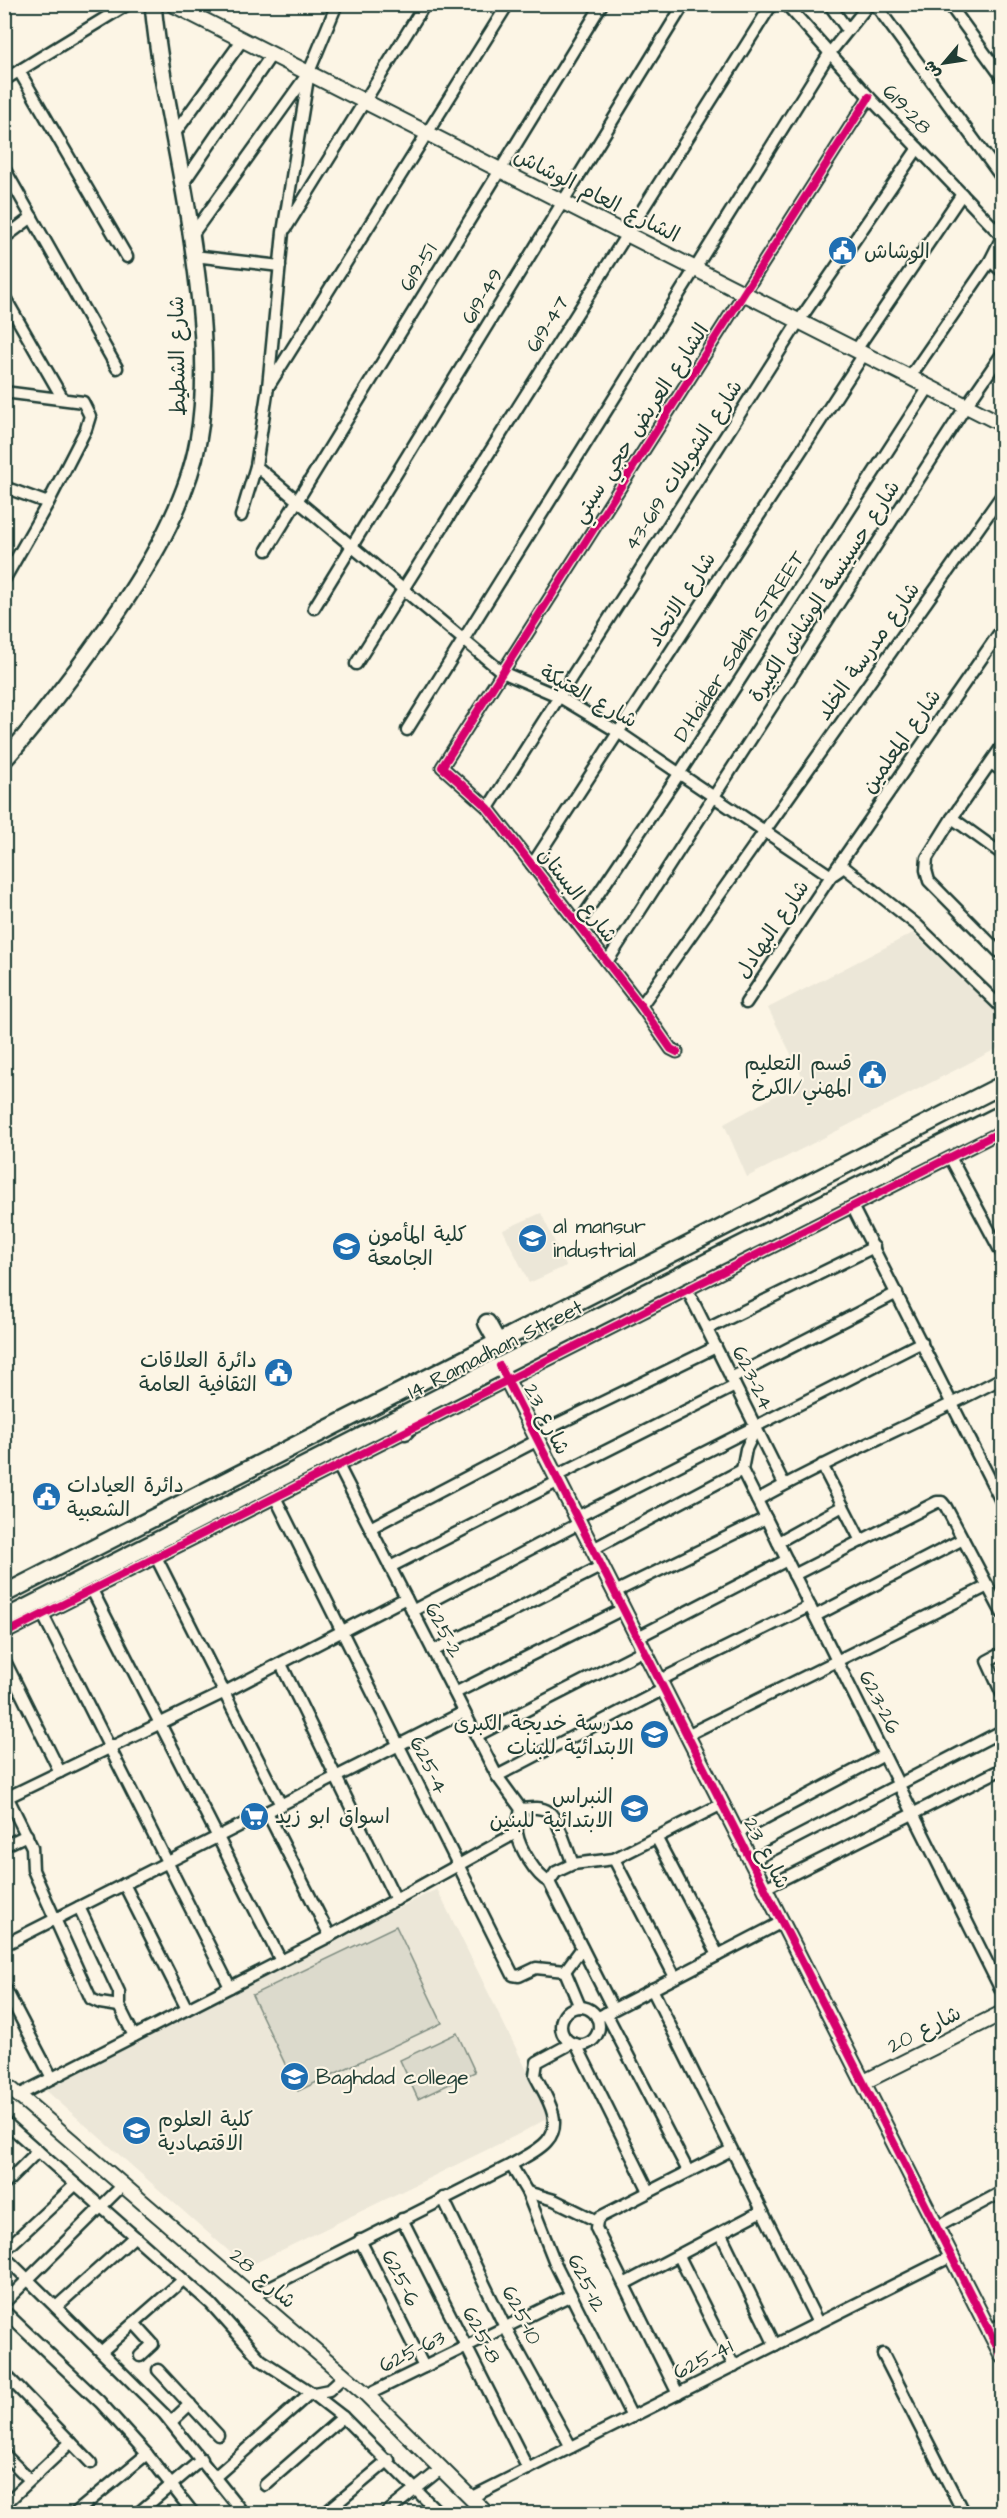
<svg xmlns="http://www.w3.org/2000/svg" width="1007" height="2518" viewBox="0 0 1007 2518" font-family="'Architects Daughter','Playpen Sans Arabic',sans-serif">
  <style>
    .built { fill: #ece7d8 }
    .green { fill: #dcdacc; stroke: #7e8c80; stroke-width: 1.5 }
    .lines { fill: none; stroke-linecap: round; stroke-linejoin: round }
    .minor-casing { stroke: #1f3d34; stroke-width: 15 }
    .tertiary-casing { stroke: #1f3d34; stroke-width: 18 }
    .secondary-casing { stroke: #1f3d34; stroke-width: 20 }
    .primary-casing { stroke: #1f3d34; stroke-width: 21 }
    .minor { stroke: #fcf5e5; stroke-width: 10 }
    .tertiary { stroke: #fcf5e5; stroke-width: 14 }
    .secondary { stroke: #fcf5e5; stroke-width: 15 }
    .primary { stroke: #fcf5e5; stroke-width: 16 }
    .cycleway-casing { stroke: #fcf5e5; stroke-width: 11 }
    .cycleway { stroke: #d6006c; stroke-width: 8 }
    .labels { text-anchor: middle; stroke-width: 4.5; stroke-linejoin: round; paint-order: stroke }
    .street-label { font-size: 21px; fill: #1f3d34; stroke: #fcf5e5 }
    .poi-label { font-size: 21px; fill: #1f3d34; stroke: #fcf5e5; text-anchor: start }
  </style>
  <rect width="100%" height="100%" fill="#fcf5e5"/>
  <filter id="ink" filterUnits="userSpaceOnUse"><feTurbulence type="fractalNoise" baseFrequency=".0167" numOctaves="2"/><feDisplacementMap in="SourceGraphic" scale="12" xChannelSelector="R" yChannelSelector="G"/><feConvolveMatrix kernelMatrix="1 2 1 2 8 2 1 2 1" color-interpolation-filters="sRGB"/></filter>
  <g filter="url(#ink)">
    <g class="built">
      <polygon points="913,933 1002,1018 1002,1046 747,1177 724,1124 804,1080 768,1008"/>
      <polygon points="541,1213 566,1266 529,1283 503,1230"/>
      <polygon points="437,1889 550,2117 515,2136 247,2267 41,2086"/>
    </g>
    <g class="green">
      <polygon points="396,1926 442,2023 298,2091 252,1995"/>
      <polygon points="457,2033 475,2072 418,2099 400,2060"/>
    </g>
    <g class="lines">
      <defs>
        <g id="minor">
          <polyline points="786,4 869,97 999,233 1001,239 990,261 910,377"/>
          <polyline points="829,4 847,29"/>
          <polyline points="875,4 1002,178"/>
          <polyline points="949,4 1002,77"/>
          <polyline points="19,71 127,257"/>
          <polyline points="4,80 128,4"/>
          <polyline points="175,133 243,39"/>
          <polyline points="4,168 117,368"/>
          <polyline points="184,182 272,54"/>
          <polyline points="286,228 425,4"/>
          <polyline points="192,235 309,72 337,4"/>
          <polyline points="4,238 32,217"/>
          <polyline points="194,256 280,266"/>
          <polyline points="990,261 1002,271"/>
          <polyline points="4,296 63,399"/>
          <polyline points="856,350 962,194"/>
          <polyline points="268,387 508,4"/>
          <polyline points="4,392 83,402 90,416 86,429 48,503 4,580"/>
          <polyline points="256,466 502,672 558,696 618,732 831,876"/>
          <polyline points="4,487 48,503"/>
          <polyline points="241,516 256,466 268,387 283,232 309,72"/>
          <polyline points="267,550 602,4"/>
          <polyline points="314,608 684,4"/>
          <polyline points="356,664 772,4"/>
          <polyline points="407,730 829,54 869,4"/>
          <polyline points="1002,746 952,818 927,858 926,870 929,881 998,951 1002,953"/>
          <polyline points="991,763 1002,771"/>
          <polyline points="488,808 799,321 918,148"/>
          <polyline points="952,818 1002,854"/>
          <polyline points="532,865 864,354"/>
          <polyline points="834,874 844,867 917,925 1002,1008"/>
          <polyline points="578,924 679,774 929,387"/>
          <polyline points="607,962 966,406 1002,354"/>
          <polyline points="746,1003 831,876 1002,629"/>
          <polyline points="641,1006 1002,495"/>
          <polyline points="677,1052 671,1049 641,1006 488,808 442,767 869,97"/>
          <polyline points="950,1157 1002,1254"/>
          <polyline points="852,1206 1002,1503"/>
          <polyline points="687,1289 784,1484"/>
          <polyline points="707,1329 874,1247"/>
          <polyline points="731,1378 897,1293"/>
          <polyline points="756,1428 746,1449 742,1470 1002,1992"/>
          <polyline points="535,1435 716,1347"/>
          <path d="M338,1465L497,1776L521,1809C520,1816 516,1826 517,1833C519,1847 536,1876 549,1882L613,2009"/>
          <polyline points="822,1465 861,1541"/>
          <polyline points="556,1476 735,1386"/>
          <polyline points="275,1497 513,1975 519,1976 536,1968 565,1971 582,1948"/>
          <path d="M757,1500C836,1455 922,1421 1002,1378"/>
          <polyline points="577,1517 922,1342"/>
          <polyline points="370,1528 538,1440"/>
          <polyline points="778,1542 843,1506"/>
          <polyline points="593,1549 742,1470"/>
          <polyline points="156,1557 281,1805"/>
          <polyline points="390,1567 559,1481"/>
          <polyline points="794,1575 937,1502 942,1502 946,1507 1002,1613"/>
          <polyline points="92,1590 281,1961"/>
          <polyline points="615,1592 766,1518"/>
          <polyline points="412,1611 580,1523"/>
          <polyline points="43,1615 230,1987"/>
          <polyline points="815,1616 963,1539"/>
          <polyline points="4,1634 1002,1131"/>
          <polyline points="638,1637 787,1560"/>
          <polyline points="433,1651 602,1566"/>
          <polyline points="1002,1653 987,1661 1002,1694"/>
          <polyline points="4,1659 60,1772"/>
          <polyline points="281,1664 396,1900"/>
          <polyline points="660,1680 810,1606"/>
          <polyline points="455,1693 623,1609"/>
          <polyline points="687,1735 988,1586"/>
          <polyline points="476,1736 644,1650"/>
          <polyline points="497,1776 664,1689"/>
          <polyline points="5,1792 32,1847 33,1870 91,1999 100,2003 119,2006"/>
          <polyline points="8,1797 223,1693 406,1598"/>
          <path d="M521,1809C530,1808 541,1806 549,1812C559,1820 568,1852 573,1864"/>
          <polyline points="267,1812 330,1936"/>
          <polyline points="737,1833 884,1755"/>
          <polyline points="656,1837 718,1955"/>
          <polyline points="4,1846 27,1835"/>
          <polyline points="614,1859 675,1977"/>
          <polyline points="751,1861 1002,1731"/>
          <polyline points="549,1882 556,1872 573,1864 614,1859 722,1804"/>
          <polyline points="124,1884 187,2009"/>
          <polyline points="765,1888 1002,1769"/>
          <polyline points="79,1907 119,1992 119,2006 134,2036"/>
          <polyline points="4,1945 464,1712"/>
          <polyline points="565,1971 580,2007"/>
          <polyline points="4,1986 52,2078"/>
          <polyline points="652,1989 818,2323"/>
          <circle cx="580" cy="2026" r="19"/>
          <polyline points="606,2013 688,2171"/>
          <polyline points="597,2018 782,1922"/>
          <polyline points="576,2044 649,2191"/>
          <polyline points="19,2095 330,1936 516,1833"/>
          <polyline points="4,2121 211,2304 261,2360 312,2393 343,2417 440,2514"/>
          <polyline points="511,2165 527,2192 555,2263 632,2417"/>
          <polyline points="4,2185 38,2151"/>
          <polyline points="527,2192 554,2200 597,2221"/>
          <polyline points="443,2198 505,2327 571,2447"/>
          <polyline points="402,2219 528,2469"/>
          <polyline points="937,2227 1002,2192"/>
          <polyline points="721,2234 775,2345"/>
          <polyline points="360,2240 424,2367"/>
          <polyline points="4,2251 75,2185"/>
          <polyline points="4,2256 164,2414 244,2514"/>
          <polyline points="679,2256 734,2366"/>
          <polyline points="624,2284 762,2211"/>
          <path d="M252,2296L511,2165C522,2158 539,2151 547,2141C565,2121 544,2094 535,2075L537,2062L572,2043"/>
          <polyline points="4,2303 123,2185"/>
          <polyline points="56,2307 134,2237"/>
          <polyline points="4,2311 100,2402 147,2454 194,2514"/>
          <polyline points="134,2323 153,2344 140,2356"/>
          <polyline points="990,2330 1002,2324"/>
          <polyline points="102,2351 183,2280"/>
          <polyline points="883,2354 964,2514"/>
          <polyline points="158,2370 218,2435"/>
          <polyline points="4,2373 91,2463"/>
          <polyline points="678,2394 596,2228 597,2221 600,2217 731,2150"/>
          <polyline points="367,2395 571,2295"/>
          <polyline points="171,2422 190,2404"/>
          <polyline points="4,2454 30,2480"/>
          <polyline points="216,2476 309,2394 329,2390 344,2376"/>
          <polyline points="265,2485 343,2417"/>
          <polyline points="472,2497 952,2256"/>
          <polyline points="4,2505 71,2442"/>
          <polyline points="74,2514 147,2454"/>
          <polyline points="137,2514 202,2459"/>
          <polyline points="324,2514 389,2460"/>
          <polyline points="385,2514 442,2468"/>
        </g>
        <g id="tertiary">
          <polyline points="172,4 1002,424"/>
          <polyline points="500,1366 1002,2356"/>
          <polyline points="864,2082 1002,2013"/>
          <polyline points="4,2083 367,2395 487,2514"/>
        </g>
        <path id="secondary" d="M4,760C31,731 54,699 78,668C125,604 184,520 198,441C210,373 201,300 191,233C180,156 160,81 153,4"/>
        <g id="primary">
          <polyline points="487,1323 498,1343"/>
          <polyline points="405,1431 421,1407"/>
          <polyline points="4,1594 1002,1085"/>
          <polyline points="4,1619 500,1366 1002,1114"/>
        </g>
      </defs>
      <use href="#minor" class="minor-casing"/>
      <use href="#tertiary" class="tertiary-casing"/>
      <use href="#secondary" class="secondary-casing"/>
      <use href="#primary" class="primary-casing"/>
      <use href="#minor" class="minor"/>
      <use href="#tertiary" class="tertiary"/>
      <use href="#secondary" class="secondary"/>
      <use href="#primary" class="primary"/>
      <defs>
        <g id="cycleway">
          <polyline points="677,1052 671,1049 641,1006 488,808 442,767 869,97"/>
          <polyline points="500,1366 1002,2356"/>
          <polyline points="4,1634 1002,1131"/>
        </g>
      </defs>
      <use href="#cycleway" class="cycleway-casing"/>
      <use href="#cycleway" class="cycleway"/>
    </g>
  </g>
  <defs>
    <symbol id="civic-disc" viewBox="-11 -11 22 22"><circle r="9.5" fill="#1f6fb2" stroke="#fcf5e5"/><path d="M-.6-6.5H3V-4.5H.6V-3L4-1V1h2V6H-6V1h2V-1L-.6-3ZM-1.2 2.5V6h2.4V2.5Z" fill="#fff"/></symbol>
    <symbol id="school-disc" viewBox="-11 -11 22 22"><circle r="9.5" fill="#1f6fb2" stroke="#fcf5e5"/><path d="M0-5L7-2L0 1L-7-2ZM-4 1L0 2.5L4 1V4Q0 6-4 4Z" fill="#fff"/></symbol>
    <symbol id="supermarket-disc" viewBox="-11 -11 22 22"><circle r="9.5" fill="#1f6fb2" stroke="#fcf5e5"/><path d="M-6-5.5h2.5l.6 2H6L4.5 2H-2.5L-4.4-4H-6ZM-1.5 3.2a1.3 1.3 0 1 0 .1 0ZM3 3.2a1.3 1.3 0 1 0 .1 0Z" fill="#fff"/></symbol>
    <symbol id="university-disc" viewBox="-11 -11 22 22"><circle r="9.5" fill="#1f6fb2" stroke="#fcf5e5"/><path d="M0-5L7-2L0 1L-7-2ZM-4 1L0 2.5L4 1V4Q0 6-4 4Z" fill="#fff"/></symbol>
  </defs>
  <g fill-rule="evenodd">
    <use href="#civic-disc" x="826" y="234" width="33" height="33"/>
    <use href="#civic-disc" x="856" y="1058" width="33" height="33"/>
    <use href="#school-disc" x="516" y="1222" width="33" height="33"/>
    <use href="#school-disc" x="330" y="1230" width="33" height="33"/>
    <use href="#civic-disc" x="262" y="1356" width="33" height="33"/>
    <use href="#civic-disc" x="30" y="1480" width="33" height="33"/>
    <use href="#school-disc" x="638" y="1718" width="33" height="33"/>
    <use href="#school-disc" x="618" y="1792" width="33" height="33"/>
    <use href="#supermarket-disc" x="238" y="1800" width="33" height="33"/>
    <use href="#university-disc" x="278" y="2060" width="33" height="33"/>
    <use href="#university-disc" x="120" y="2114" width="33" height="33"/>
  </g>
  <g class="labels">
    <g class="street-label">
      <text transform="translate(907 109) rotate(46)" y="7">619-28</text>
      <text transform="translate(597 195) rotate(27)" y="7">الشارع العام الوشاش</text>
      <text transform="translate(418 267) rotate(-58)" y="7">619-51</text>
      <text transform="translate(482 296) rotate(-59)" y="7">619-49</text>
      <text transform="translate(547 324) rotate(-58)" y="7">619-47</text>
      <text transform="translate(177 356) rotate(-91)" y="7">شارع الشطيط</text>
      <text transform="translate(640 423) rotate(-57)" y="7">الشارع العريض حجي سبتي</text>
      <text transform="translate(683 465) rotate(-57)" y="7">شارع الشويلات 619-43</text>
      <text transform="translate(824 591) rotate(-57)" y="7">شارع حسينسة الوشاش الكبيرة</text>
      <text transform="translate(681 599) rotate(-57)" y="7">شارع الاتحاد</text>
      <text transform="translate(739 646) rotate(-57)" y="7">D.Haider Sabih STREET</text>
      <text transform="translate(868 651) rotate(-55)" y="7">شارع مدرسة الخلد</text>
      <text transform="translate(589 696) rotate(29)" y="7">شارع العتيکة</text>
      <text transform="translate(901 741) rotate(-55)" y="7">شارع المعلمين</text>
      <text transform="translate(578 895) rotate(52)" y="7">شارع البستان</text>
      <text transform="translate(772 929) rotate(-56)" y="7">شارع البهادل</text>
      <text transform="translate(495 1349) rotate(-27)" y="7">14 Ramadhan Street</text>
      <text transform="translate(753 1378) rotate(64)" y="7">623-24</text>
      <text transform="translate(547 1419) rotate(63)" y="7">شارع 23</text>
      <text transform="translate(444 1630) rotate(63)" y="7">625-2</text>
      <text transform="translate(880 1702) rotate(63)" y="7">623-26</text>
      <text transform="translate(429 1765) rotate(64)" y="7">625-4</text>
      <text transform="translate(767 1853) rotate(63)" y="7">شارع 23</text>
      <text transform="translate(924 2029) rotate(-27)" y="7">شارع 20</text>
      <text transform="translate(263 2278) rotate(41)" y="7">شارع 28</text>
      <text transform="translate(401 2278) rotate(63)" y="7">625-6</text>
      <text transform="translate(587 2283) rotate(64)" y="7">625-12</text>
      <text transform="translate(522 2315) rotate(63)" y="7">625-10</text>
      <text transform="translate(482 2335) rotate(63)" y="7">625-8</text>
      <text transform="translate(412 2351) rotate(-26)" y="7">625-63</text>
      <text transform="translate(703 2359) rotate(-27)" y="7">625-41</text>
    </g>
    <g class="poi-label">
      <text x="864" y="258">الوشاش</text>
      <text x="852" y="1070" text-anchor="end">قسم التعليم<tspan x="852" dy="24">المهني/الكرخ</tspan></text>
      <text x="553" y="1233">al mansur<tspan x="553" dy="24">industrial</tspan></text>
      <text x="368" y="1241">كلية المأمون<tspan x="368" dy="24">الجامعة</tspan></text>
      <text x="257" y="1367" text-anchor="end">دائرة العلاقات<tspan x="257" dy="24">الثقافية العامة</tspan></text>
      <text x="67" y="1492">دائرة العيادات<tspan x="67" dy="24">الشعبية</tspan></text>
      <text x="634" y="1730" text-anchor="end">مدرسة خديجة الكبرى<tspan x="634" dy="24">الابتدائية للبنات</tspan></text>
      <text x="613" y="1803" text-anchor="end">النبراس<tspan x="613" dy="24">الابتدائية للبنين</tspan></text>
      <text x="275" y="1823">اسواق ابو زيد</text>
      <text x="316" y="2084">Baghdad college</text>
      <text x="158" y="2126">كلية العلوم<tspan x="158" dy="24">الاقتصادية</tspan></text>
    </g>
  </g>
  <rect width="1007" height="2518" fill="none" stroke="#fcf5e5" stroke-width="24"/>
  <rect x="12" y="12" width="983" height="2494" fill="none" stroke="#1f3d34" stroke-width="2" filter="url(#ink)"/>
  <g transform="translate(944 63) rotate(241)" stroke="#fcf5e5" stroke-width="4.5" paint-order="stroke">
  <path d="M0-4.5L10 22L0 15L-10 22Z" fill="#1f3d34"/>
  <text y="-9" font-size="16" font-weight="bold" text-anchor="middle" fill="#1f3d34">ش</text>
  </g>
</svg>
